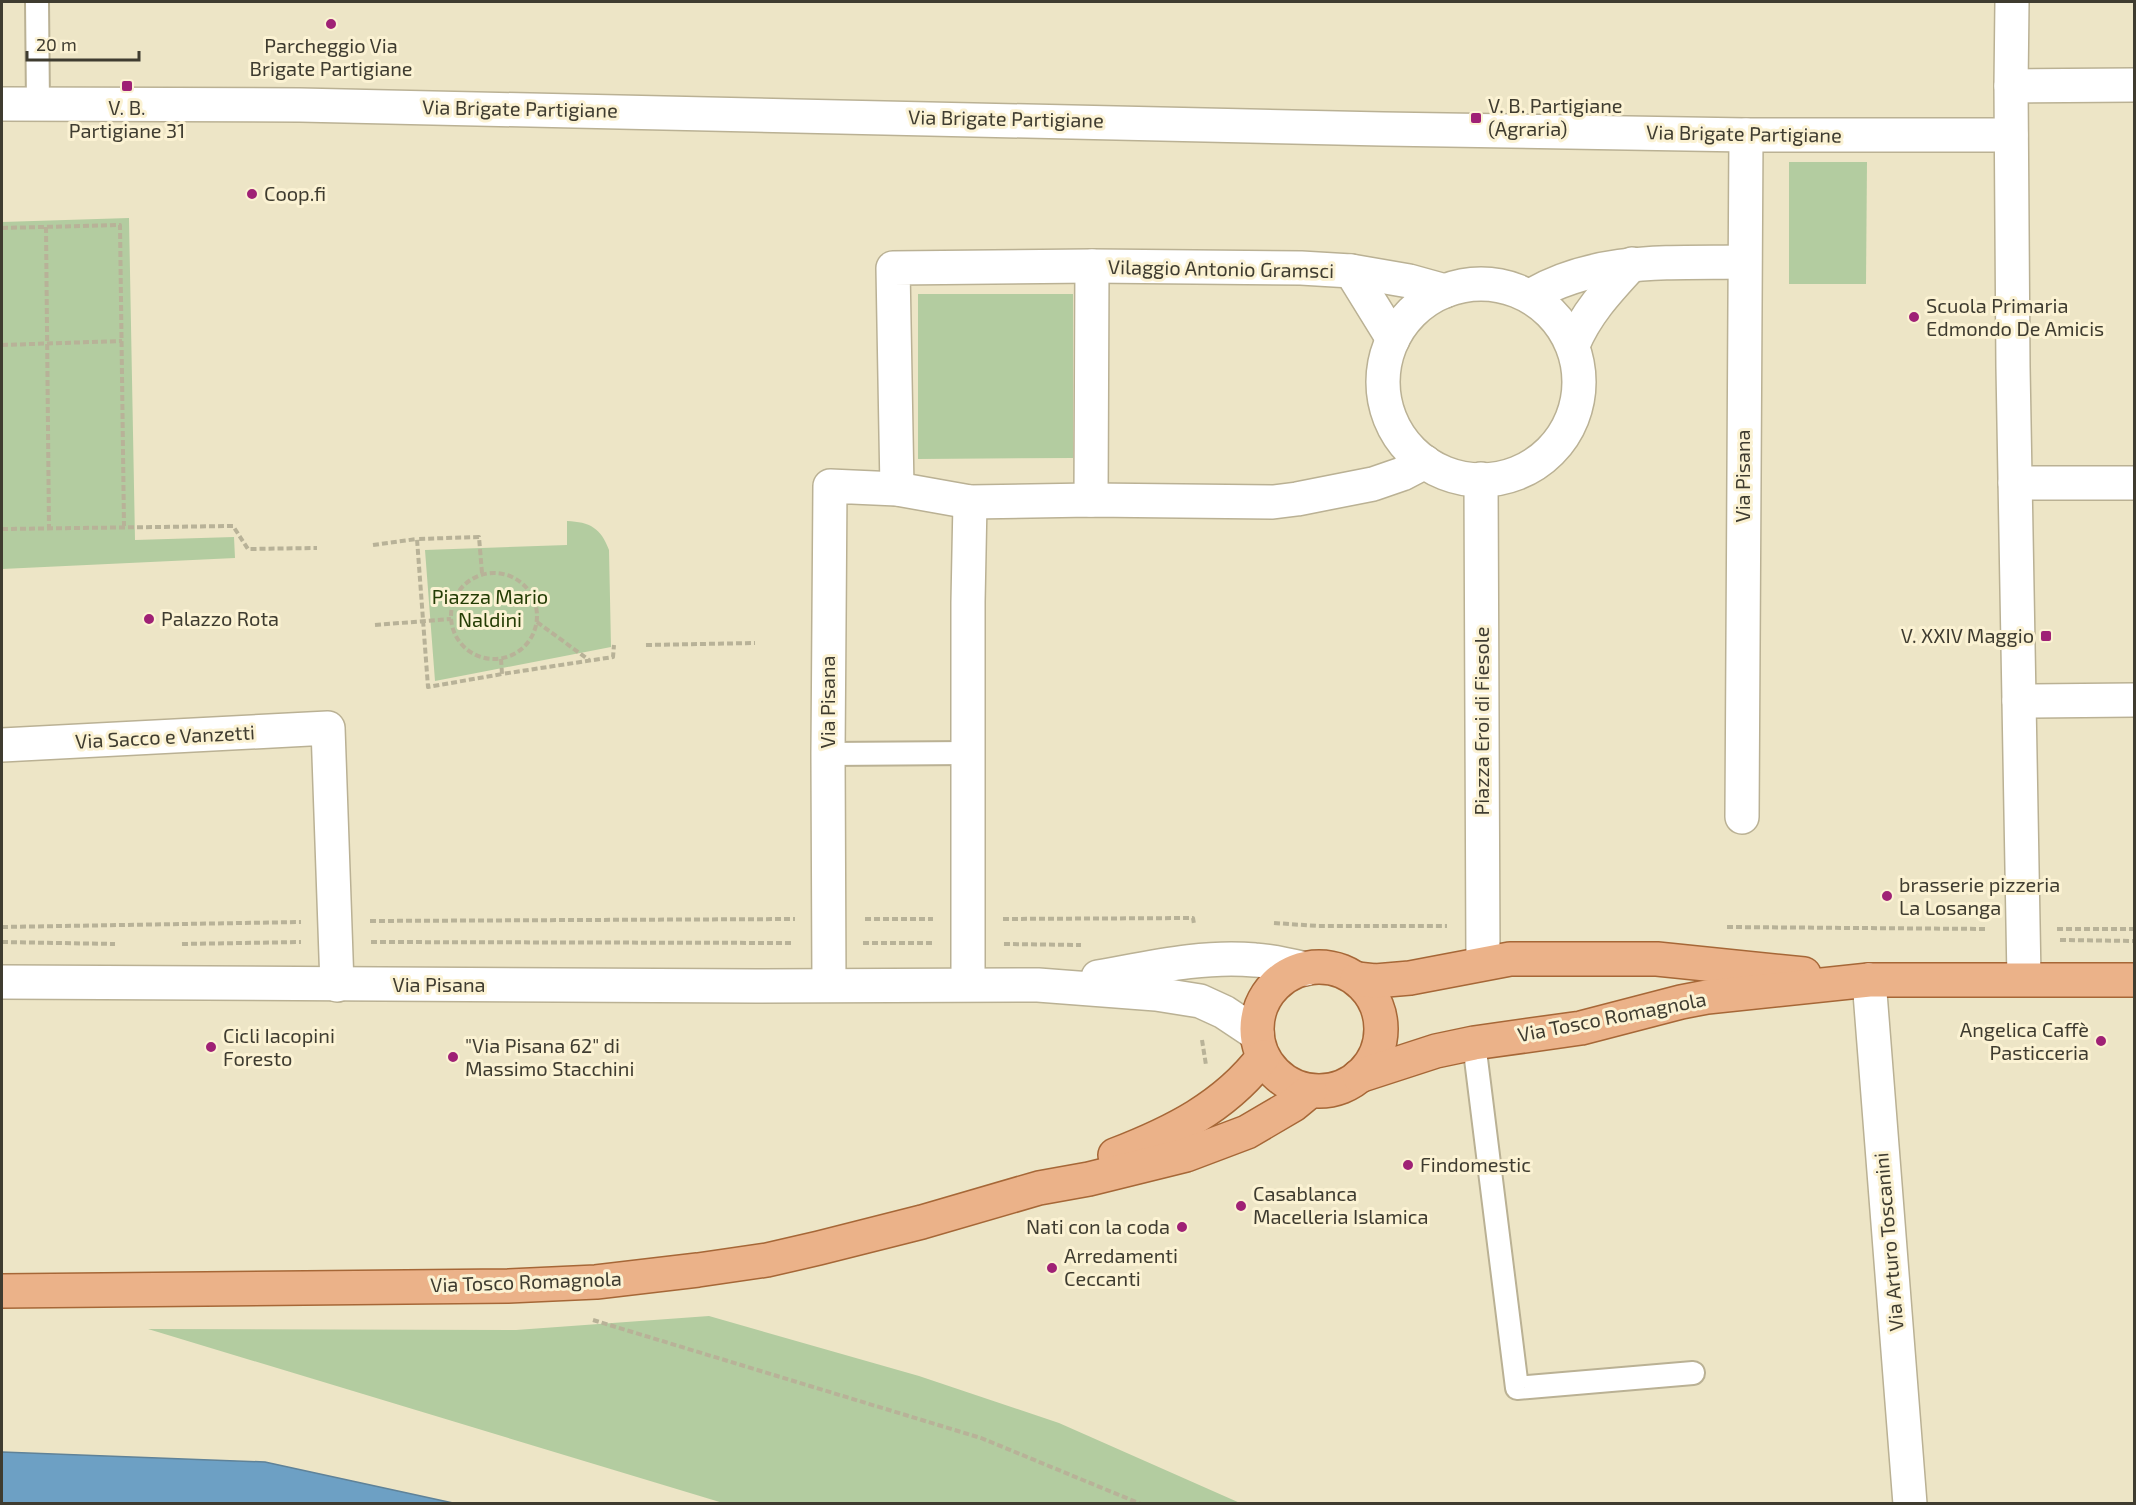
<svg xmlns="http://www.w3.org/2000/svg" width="2136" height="1505" viewBox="0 0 2136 1505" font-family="'Exo 2',sans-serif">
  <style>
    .green { fill: #b3cca0 }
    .water { fill: #6da0c4; stroke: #5f8298; stroke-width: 1.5 }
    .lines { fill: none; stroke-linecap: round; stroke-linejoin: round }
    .service-casing { stroke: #bab194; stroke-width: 26 }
    .minor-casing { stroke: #bab194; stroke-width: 36 }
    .tertiary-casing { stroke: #bab194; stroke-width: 36 }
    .primary-casing { stroke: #a66737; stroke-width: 36 }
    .path { stroke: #b8b298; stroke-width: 4; stroke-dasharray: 6 3; stroke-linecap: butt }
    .service { stroke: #fff; stroke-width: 22 }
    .minor { stroke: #fff; stroke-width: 33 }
    .tertiary { stroke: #fff; stroke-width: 33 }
    .primary { stroke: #ebb289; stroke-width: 33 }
    .poi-dot { fill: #9f2175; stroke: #fbf2d3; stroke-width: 2 }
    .labels { text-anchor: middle; stroke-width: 6; stroke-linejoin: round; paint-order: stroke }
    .poi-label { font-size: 20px; fill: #3f3c30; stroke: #fbf2d3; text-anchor: start }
    .street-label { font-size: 20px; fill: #3f3c30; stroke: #fbf2d3 }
    .park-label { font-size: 20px; fill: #243d05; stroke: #fbf2d3 }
  </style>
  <rect width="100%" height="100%" fill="#ede5c6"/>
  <g class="green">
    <polygon points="1789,162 1867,162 1866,284 1789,284"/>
    <polygon points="129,218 135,540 234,537 235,558 2,569 2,222"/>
    <polygon points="918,294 1073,294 1073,458 918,459"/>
    <path d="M567,521C590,522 601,528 609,550L611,647L435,681L425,550L567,545Z"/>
    <polygon points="709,1316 919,1376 1059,1423 1240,1503 723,1503 148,1329 516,1330"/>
  </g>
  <polygon class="water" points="2,1452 265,1462 453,1503 2,1503"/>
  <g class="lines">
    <defs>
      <g id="service">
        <polyline points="37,2 38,104"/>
        <polyline points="828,754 968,753"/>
        <polyline points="1474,1043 1517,1388 1693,1373"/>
      </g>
      <g id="minor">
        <polyline points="2012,2 2011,86 2013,367 2024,979"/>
        <polyline points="2011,86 2134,85"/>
        <polyline points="2,104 300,105 1383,129 1746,135 2011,135"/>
        <polyline points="1351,271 1393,339"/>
        <circle cx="1481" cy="382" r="98"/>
        <path d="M1530,296C1597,257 1669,263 1744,262"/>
        <path d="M1573,345C1586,313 1609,289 1632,264"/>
        <polyline points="1481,479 1483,963"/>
        <polyline points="2015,483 2134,483"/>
        <polyline points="897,489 893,268 1092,266 1301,268 1351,271 1409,281 1445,291"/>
        <polyline points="1091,500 1092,266"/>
        <polyline points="2019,701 2134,700"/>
        <polyline points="2,745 328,728 337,985"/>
        <polyline points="1742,817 1746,135"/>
        <polyline points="1869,980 1910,1504"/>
        <polyline points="968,984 968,602 970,502"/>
        <polyline points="829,985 828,754 830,486 897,489 970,502 1091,500 1273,502 1297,499 1373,484 1402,474 1425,462"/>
      </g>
      <g id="tertiary">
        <path d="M1098,977C1149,968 1203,955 1255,960C1272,961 1289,965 1306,969"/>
        <polyline points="2,982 756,986 1038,985 1156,994 1200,1001 1224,1012 1257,1034"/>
      </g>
      <g id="primary">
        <circle cx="1319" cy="1029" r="62"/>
        <polyline points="1357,979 1375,981 1410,978 1510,959 1657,959 1804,974"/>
        <polyline points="1359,1076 1436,1051 1474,1043 1581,1028 1681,1002 1707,997 1869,980 2134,980"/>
        <path d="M1115,1155C1172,1133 1225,1107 1263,1057"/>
        <polyline points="2,1291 508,1286 596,1282 698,1270 767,1260 819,1248 922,1222 1039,1188 1089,1179 1186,1155 1247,1132 1293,1105 1310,1091"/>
      </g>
    </defs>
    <use href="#service" class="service-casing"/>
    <use href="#minor" class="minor-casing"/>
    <use href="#tertiary" class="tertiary-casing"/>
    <use href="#primary" class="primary-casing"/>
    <g class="path">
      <polyline points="46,227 49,528"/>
      <polyline points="2,228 120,225 124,526"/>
      <polyline points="2,345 122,341"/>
      <polyline points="2,529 233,526 248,549 317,548"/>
      <polyline points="373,545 417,539"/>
      <circle cx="494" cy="616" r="43"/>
      <polyline points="482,573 479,537 417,539 428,687 502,674"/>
      <polyline points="537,622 589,660"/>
      <polyline points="375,625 451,619"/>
      <polyline points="646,645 755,643"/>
      <polyline points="501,659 502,674 613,657 614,645"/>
      <polyline points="865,919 933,919"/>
      <polyline points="1003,919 1193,918 1194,924"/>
      <polyline points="370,921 795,919"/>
      <polyline points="1274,923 1318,926 1447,926"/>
      <polyline points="2,927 301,922"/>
      <polyline points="1727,927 1987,929"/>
      <polyline points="2057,929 2134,929"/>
      <polyline points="2060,940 2134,941"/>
      <polyline points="2,942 115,944"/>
      <polyline points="371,942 793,943"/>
      <polyline points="863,943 934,943"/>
      <polyline points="182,944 301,942"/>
      <polyline points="1004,944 1081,945"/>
      <polyline points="1202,1040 1206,1065"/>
      <polyline points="593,1320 981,1438 1141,1504"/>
    </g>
    <use href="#service" class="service"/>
    <use href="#minor" class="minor"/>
    <use href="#tertiary" class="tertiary"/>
    <use href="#primary" class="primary"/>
  </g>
  <g class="poi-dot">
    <circle cx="331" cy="24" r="6"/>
    <rect x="121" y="80" width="12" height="12" rx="3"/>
    <rect x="1470" y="112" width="12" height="12" rx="3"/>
    <circle cx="252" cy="194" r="6"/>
    <circle cx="1914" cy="317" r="6"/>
    <circle cx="149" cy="619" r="6"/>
    <rect x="2040" y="630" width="12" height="12" rx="3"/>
    <circle cx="1887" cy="896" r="6"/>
    <circle cx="2101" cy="1041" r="6"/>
    <circle cx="211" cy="1047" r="6"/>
    <circle cx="453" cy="1057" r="6"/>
    <circle cx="1408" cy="1165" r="6"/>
    <circle cx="1241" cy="1206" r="6"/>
    <circle cx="1182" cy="1227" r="6"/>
    <circle cx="1052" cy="1268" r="6"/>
  </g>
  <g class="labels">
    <g class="poi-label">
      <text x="331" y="53" text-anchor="middle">Parcheggio Via<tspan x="331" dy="23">Brigate Partigiane</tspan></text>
      <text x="1488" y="113">V. B. Partigiane<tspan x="1488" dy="23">(Agraria)</tspan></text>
      <text x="127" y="115" text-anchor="middle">V. B.<tspan x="127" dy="23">Partigiane 31</tspan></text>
      <text x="264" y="201">Coop.fi</text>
      <text x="1926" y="313">Scuola Primaria<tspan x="1926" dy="23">Edmondo De Amicis</tspan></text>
      <text x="161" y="626">Palazzo Rota</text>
      <text x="2034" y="643" text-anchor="end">V. XXIV Maggio</text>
      <text x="1899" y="892">brasserie pizzeria<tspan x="1899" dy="23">La Losanga</tspan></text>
      <text x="2089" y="1037" text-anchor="end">Angelica Caffè<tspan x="2089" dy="23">Pasticceria</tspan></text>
      <text x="223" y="1043">Cicli Iacopini<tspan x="223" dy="23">Foresto</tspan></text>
      <text x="465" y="1053">"Via Pisana 62" di<tspan x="465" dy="23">Massimo Stacchini</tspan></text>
      <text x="1420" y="1172">Findomestic</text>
      <text x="1253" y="1201">Casablanca<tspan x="1253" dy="23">Macelleria Islamica</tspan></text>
      <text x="1170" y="1234" text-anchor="end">Nati con la coda</text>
      <text x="1064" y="1263">Arredamenti<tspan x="1064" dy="23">Ceccanti</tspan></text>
    </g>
    <g class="street-label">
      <text transform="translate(520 109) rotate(1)" y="7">Via Brigate Partigiane</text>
      <text transform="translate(1006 119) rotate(1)" y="7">Via Brigate Partigiane</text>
      <text transform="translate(1744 134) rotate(1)" y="7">Via Brigate Partigiane</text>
      <text transform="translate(1221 269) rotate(1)" y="7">Vilaggio Antonio Gramsci</text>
      <text transform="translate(1743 476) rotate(-90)" y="7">Via Pisana</text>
      <text transform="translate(828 702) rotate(-90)" y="7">Via Pisana</text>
      <text transform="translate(1482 721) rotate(-90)" y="7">Piazza Eroi di Fiesole</text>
      <text transform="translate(165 737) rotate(-3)" y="7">Via Sacco e Vanzetti</text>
      <text x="439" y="992">Via Pisana</text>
      <text transform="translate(1612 1017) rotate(-11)" y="7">Via Tosco Romagnola</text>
      <text transform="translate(1889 1242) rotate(-95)" y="7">Via Arturo Toscanini</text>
      <text transform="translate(526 1282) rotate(-2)" y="7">Via Tosco Romagnola</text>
    </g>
    <g class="park-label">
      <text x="490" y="604">Piazza Mario<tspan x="490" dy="23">Naldini</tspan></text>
    </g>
  </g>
  <rect width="2136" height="1505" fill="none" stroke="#3f3c30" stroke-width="6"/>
  <path d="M27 51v9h112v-9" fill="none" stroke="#3f3c30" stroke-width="3"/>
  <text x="36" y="51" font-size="18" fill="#3f3c30" stroke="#fbf2d3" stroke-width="4.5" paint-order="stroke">20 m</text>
</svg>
